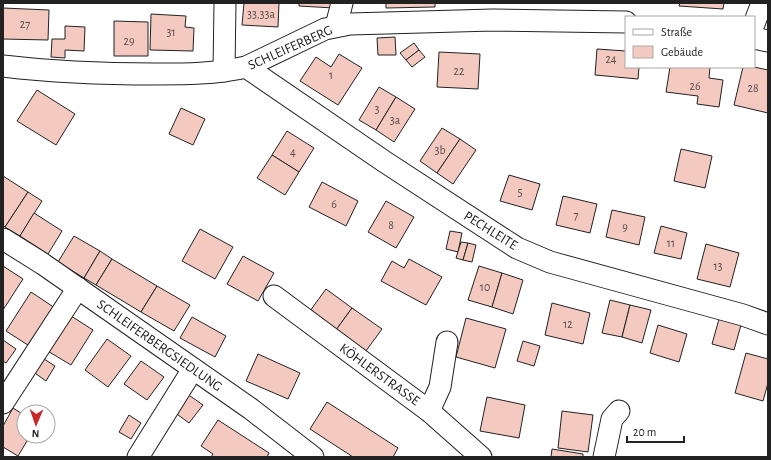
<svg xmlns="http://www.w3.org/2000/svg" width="771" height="460" viewBox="0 0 771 460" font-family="'Alegreya Sans',sans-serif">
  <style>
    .building { fill: #f3c9c0; stroke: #222 }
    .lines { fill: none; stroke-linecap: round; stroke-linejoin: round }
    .minor-casing { stroke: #222; stroke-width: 23 }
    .minor { stroke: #fff; stroke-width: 21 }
    .labels { text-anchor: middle; stroke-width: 3; stroke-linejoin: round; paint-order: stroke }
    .number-label { font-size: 12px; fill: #564c4a }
    .street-label { font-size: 14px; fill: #222; stroke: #fff }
  </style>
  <rect width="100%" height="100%" fill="#fff"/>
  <g class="building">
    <polygon points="244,3 279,3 278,27 242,25"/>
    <polygon points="299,3 335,3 334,8 299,6"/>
    <polygon points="386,3 435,3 435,7 386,8"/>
    <polygon points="680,3 724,3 723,9 679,6"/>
    <polygon points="3,8 49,10 48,40 3,39"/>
    <polygon points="151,14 186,16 185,27 194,28 193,51 150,50"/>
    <polygon points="114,21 148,22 148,56 114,56"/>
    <polygon points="65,26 85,27 84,51 65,50 65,58 51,57 52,39 65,39"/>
    <polygon points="395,37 396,55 378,55 377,38"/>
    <polygon points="414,43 419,50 406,60 400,53"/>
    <polygon points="597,49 626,51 626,67 639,67 638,79 595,75"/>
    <polygon points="419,50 425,57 412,67 406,60"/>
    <polygon points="439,52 480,54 478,89 437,87"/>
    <polygon points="339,54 362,68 338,105 300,81 316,57 331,67"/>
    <polygon points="670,67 710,67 709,78 723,80 719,107 697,104 698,96 666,92"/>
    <polygon points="743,67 754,67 768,70 768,113 734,105"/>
    <polygon points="379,87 396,97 376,130 359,120"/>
    <polygon points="37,90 75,114 56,145 17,121"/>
    <polygon points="396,97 415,109 394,142 376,130"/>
    <polygon points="181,108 205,119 193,145 169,134"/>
    <polygon points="442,128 460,139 437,173 420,161"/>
    <polygon points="287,131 314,148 299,172 272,155"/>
    <polygon points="460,139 476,150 453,184 437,173"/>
    <polygon points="681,149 712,156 705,188 674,181"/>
    <polygon points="272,155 299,172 285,195 257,178"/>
    <polygon points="509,175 540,184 532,210 500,201"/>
    <polygon points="3,176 28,192 5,227 3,225"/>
    <polygon points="322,182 358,201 346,226 309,207"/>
    <polygon points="28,192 42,201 20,236 5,227"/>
    <polygon points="563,196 597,204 590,233 556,225"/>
    <polygon points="386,201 414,217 396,248 368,232"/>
    <polygon points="612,210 645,217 639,245 606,237"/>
    <polygon points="34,213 62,231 48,254 20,236"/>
    <polygon points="661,226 687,233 681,259 654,253"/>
    <polygon points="200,229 233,247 215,279 182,261"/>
    <polygon points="450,231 462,233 458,252 446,249"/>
    <polygon points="74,236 100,251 84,278 58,262"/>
    <polygon points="461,242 468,243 463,260 456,258"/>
    <polygon points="468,243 476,245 472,262 463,260"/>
    <polygon points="706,244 739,253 730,287 697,279"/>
    <polygon points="100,251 112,259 96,285 84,278"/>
    <polygon points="243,256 274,273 258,301 227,284"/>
    <polygon points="112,259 157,286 141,312 96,285"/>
    <polygon points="409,259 442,277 426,305 381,281 392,261 404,268"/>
    <polygon points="3,266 23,279 3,310"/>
    <polygon points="479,266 502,273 492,307 468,300"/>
    <polygon points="502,273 523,280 513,314 492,307"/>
    <polygon points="157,286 190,305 174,331 141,312"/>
    <polygon points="326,289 352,308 333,334 307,315"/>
    <polygon points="31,292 58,310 34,349 6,331"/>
    <polygon points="610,300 630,305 622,337 602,333"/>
    <polygon points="552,303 590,313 583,344 545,335"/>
    <polygon points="630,305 651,310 642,343 622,337"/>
    <polygon points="352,308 382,329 363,355 333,334"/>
    <polygon points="68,314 93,330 71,365 46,350"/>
    <polygon points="192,317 226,336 215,357 180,338"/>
    <polygon points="466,318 506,329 495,368 456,357"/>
    <polygon points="719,319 741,325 734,350 712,344"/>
    <polygon points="658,325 687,334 679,362 650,353"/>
    <polygon points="107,339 131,356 108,387 85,370"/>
    <polygon points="3,340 16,349 6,363 3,361"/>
    <polygon points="523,341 540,346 534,366 517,361"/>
    <polygon points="746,353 768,359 768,383 763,401 735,393"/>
    <polygon points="258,354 300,373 288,399 246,381"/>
    <polygon points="41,357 55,366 46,381 32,371"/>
    <polygon points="141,361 164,377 147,400 124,384"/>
    <polygon points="183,391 203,405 189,423 170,409"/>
    <polygon points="487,397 525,405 519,438 480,431"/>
    <polygon points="327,402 398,448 393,457 353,457 310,429"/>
    <polygon points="13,408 24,415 24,436 30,436 18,456 3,447 3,426"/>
    <polygon points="562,411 593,415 588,452 558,448"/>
    <polygon points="129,415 141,423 131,439 119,432"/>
    <polygon points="218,420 269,453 267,457 211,457 213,454 201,446"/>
    <polygon points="552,449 583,454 583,457 551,457"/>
  </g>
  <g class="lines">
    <defs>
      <g id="minor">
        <polyline points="754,24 762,3"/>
        <polyline points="336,26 342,3"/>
        <polyline points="754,38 768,41"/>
        <path d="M3,66C53,72 104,74 155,74C185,74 216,74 246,67L325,29L350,24L493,20L626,22"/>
        <polyline points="246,67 385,162 517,248 550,262 743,315 768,324"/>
        <polyline points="224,71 225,3"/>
        <polyline points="3,239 43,264 251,409 313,457"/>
        <polyline points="274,296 429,411 481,457"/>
        <polyline points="3,403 78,288"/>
        <polyline points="429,411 440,387 447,342"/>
        <polyline points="138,457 193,369"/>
        <polyline points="604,457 612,419 619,411"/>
      </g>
    </defs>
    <use href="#minor" class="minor-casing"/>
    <use href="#minor" class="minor"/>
  </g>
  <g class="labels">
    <g class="number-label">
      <text x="261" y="18">33,33a</text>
      <text x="25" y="28">27</text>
      <text x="171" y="36">31</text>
      <text x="129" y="45">29</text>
      <text x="611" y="63">24</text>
      <text x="459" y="75">22</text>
      <text x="331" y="79">1</text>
      <text x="695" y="90">26</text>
      <text x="753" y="92">28</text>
      <text x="377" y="113">3</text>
      <text x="395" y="124">3a</text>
      <text x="440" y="154">3b</text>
      <text x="293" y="156">4</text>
      <text x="520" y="196">5</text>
      <text x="334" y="208">6</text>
      <text x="576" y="219">7</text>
      <text x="391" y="229">8</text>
      <text x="625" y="231">9</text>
      <text x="671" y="247">11</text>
      <text x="718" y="270">13</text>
      <text x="485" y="291">10</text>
      <text x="568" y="328">12</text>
    </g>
    <g class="street-label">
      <text transform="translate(290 47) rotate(-24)" y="5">SCHLEIFERBERG</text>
      <text transform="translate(491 230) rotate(32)" y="5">PECHLEITE</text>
      <text transform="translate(160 345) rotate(35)" y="5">SCHLEIFERBERGSIEDLUNG</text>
      <text transform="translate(380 374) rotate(36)" y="5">KÖHLERSTRASSE</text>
    </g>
  </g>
  <rect width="771" height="460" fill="none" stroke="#222222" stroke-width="8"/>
  <rect x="625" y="16" width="130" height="52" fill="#ffffff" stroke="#a7a7a7"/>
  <rect x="633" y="29" width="20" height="6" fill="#ffffff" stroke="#a7a7a7"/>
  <text x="661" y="36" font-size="12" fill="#222222">Straße</text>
  <rect x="633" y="46" width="20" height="12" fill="#f3c9c0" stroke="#a7a7a7"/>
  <text x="661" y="56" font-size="12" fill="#222222">Gebäude</text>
  <g transform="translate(36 424) rotate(182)"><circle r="19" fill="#ffffff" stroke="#a7a7a7"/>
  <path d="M0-3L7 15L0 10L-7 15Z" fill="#c62828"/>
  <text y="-6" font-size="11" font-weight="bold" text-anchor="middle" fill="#222222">N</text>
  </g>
  <path d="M627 436v6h57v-6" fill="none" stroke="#222222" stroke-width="2"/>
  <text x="633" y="436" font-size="12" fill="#222222" stroke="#ffffff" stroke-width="3" paint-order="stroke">20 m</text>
</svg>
